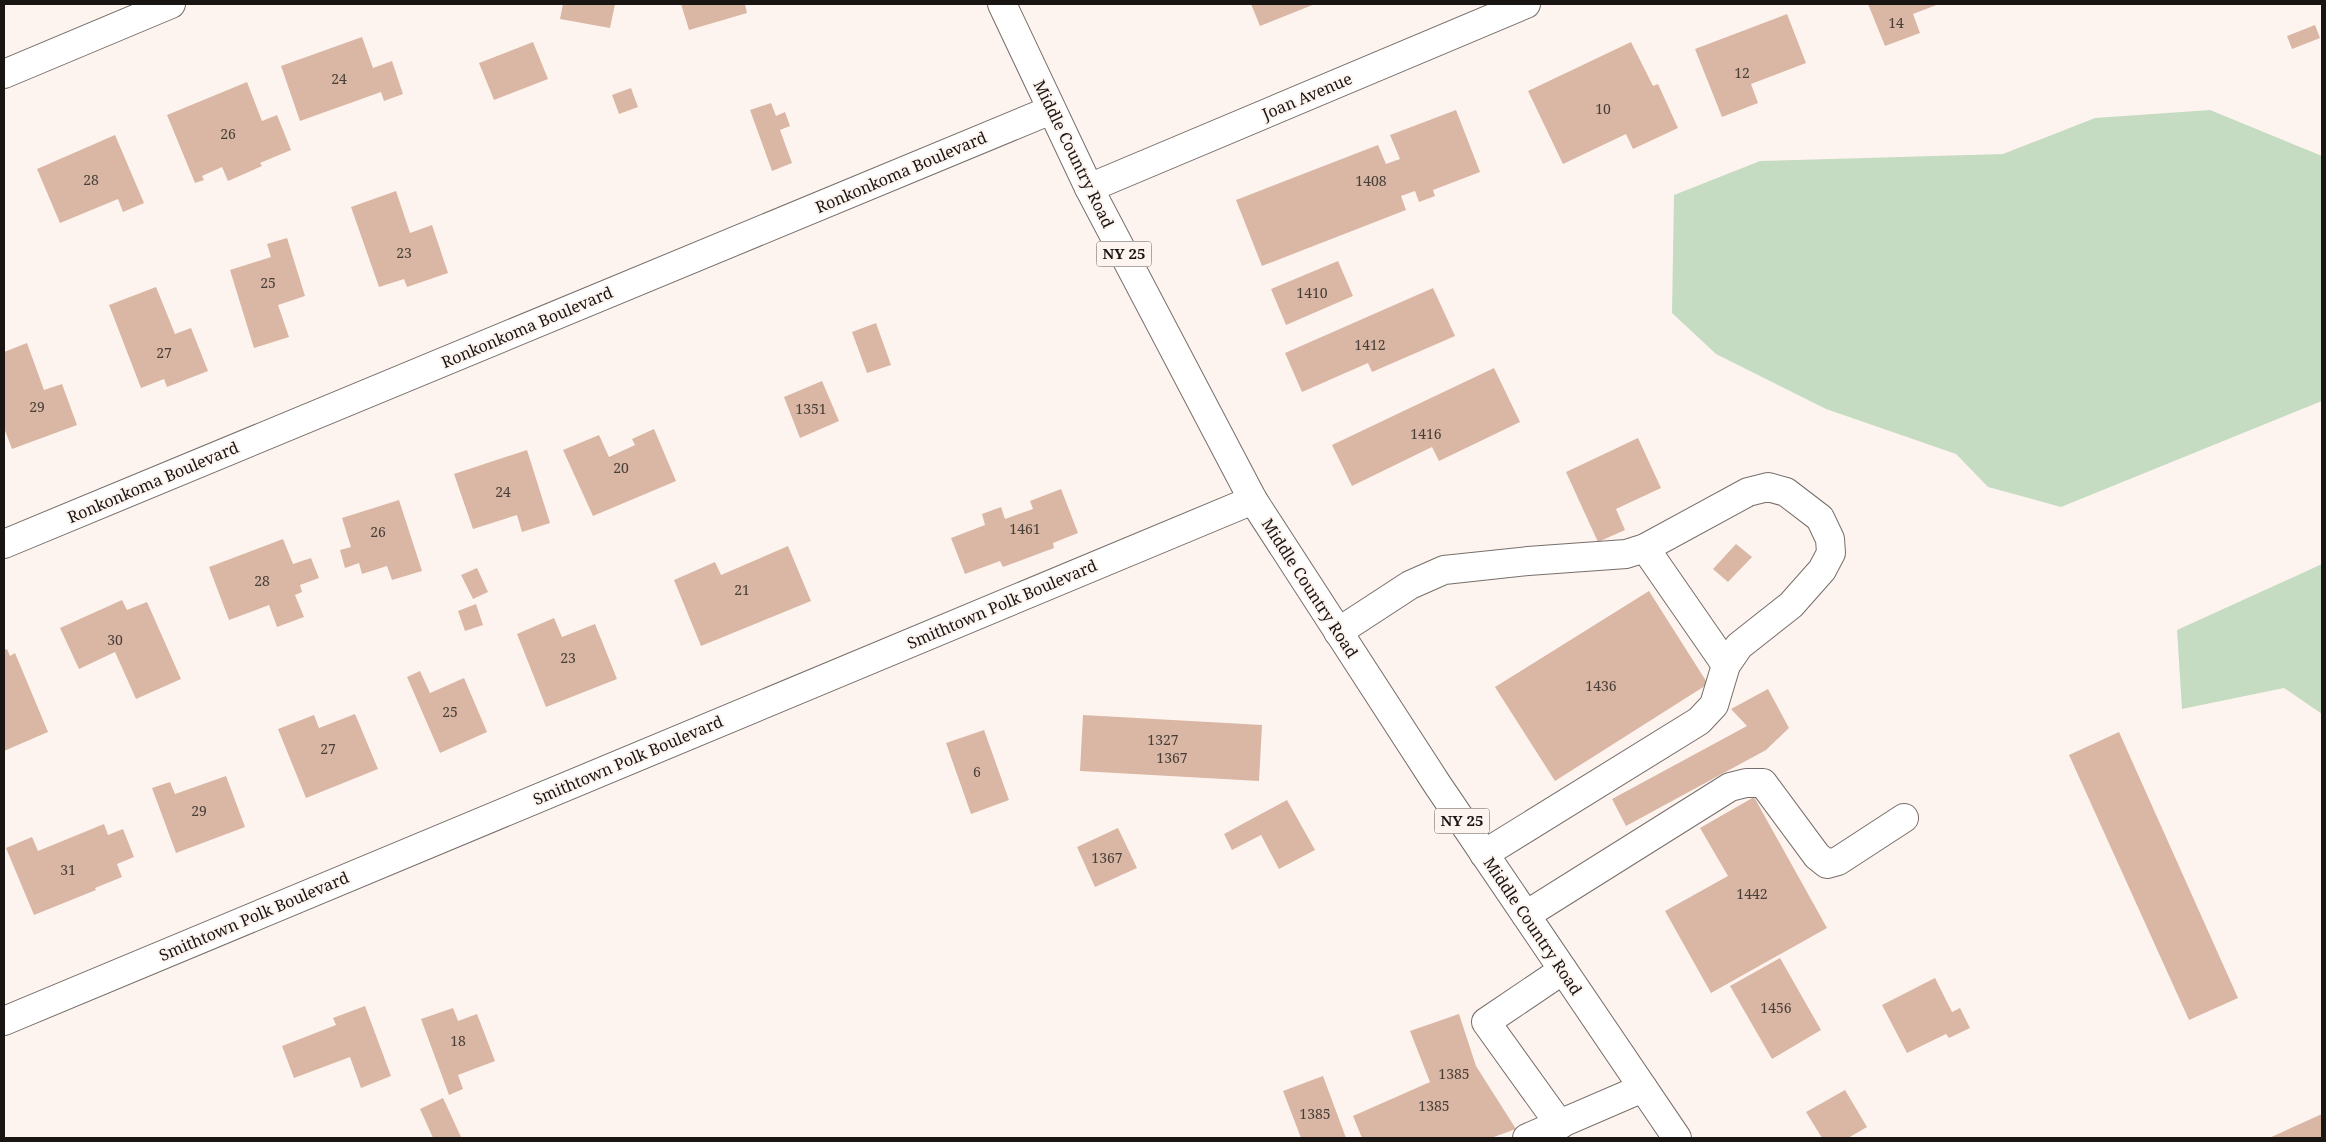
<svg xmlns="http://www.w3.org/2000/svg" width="2326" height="1142" viewBox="0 0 2326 1142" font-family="'Noto Serif',serif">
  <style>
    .green { fill: #c5dcc2 }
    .building { fill: #d9b7a4 }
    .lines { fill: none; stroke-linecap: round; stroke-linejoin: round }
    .minor-casing { stroke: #766e6a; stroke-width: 30 }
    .major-casing { stroke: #766e6a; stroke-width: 30 }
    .minor { stroke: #fff; stroke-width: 28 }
    .major { stroke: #fff; stroke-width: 28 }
    .labels { text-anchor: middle; stroke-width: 4; stroke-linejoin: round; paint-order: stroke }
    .number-label { font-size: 14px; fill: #483e37 }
    .shield { fill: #fef4ef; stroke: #5d5855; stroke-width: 1 }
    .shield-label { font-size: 15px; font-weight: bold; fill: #181513 }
    .street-label { font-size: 16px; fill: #181513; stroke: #fef4ef }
  </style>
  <rect width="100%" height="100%" fill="#fef4ef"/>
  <g class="green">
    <polygon points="2210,110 2322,156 2322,401 2061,507 1988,487 1956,454 1826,409 1716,354 1672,313 1674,195 1760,161 2003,154 2095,118"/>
    <polygon points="2322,564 2322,714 2284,688 2182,709 2177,630"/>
  </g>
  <g class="building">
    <polygon points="563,4 615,4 610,28 560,19"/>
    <polygon points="681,4 745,4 747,13 689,30"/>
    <polygon points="1251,4 1315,4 1260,26"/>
    <polygon points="1868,4 1939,4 1913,14 1920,33 1885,46"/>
    <polygon points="1787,14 1806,63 1751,84 1758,103 1722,117 1695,49"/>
    <polygon points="2315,25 2320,38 2292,49 2287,36"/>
    <polygon points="362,37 373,68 392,61 403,94 384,101 381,92 300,121 281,66"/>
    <polygon points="533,42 548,79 494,100 479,63"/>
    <polygon points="1631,42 1653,86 1658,84 1678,128 1633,149 1626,134 1563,164 1528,91"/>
    <polygon points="247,82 262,121 277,115 291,150 260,163 262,166 228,181 222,167 202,176 204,180 195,183 167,115"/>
    <polygon points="631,88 638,107 619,114 612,95"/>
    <polygon points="771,103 776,116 785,112 790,126 780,130 792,163 772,171 750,110"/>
    <polygon points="1456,110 1480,172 1433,190 1435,196 1419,202 1415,191 1401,196 1406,210 1262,266 1236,200 1378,145 1386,164 1400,159 1390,135"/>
    <polygon points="115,135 144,203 123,212 118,199 60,223 37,169"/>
    <polygon points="396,191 410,233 432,225 448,273 407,287 404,279 379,287 351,207"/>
    <polygon points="287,238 305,296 278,305 289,337 254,348 230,270 271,257 267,244"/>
    <polygon points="1338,261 1353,296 1286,325 1271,289"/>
    <polygon points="156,287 175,334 191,328 208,371 167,387 164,379 141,388 109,305"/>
    <polygon points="1433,288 1455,336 1372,372 1368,363 1302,392 1285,353"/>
    <polygon points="876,323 891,365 867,373 852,332"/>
    <polygon points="27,343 44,390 62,384 77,425 12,449 4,428 4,352"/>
    <polygon points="1494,368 1520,422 1439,461 1432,447 1352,486 1332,445"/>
    <polygon points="822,381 839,421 800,438 784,397"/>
    <polygon points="654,429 676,481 593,516 563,450 599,435 609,457 635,445 632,439"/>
    <polygon points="1638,438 1661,488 1616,509 1625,530 1598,542 1566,472"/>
    <polygon points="527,450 550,523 522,532 517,515 473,529 454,474"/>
    <polygon points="1061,489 1078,533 1053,543 1054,548 1003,567 1000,561 965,574 951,538 985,525 982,514 1001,507 1005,519 1033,509 1030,501"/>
    <polygon points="399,500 422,571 392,580 387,566 362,574 359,563 345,568 340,550 351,547 342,518"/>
    <polygon points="283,539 293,564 311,558 319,578 300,585 302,592 295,595 304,617 277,627 269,605 229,620 209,567"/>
    <polygon points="1736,544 1752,557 1728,582 1713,569"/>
    <polygon points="788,546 811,601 701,646 674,580 715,562 721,575"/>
    <polygon points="477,568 488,592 473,599 461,575"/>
    <polygon points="1649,591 1708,684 1555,781 1495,687"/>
    <polygon points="122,600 127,610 147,602 181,679 136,699 115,652 79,669 60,628"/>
    <polygon points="476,604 483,625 465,631 458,611"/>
    <polygon points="554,618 562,637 595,624 617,679 546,707 517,634"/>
    <polygon points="7,649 10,656 15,653 48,732 4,751 4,650"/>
    <polygon points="420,671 430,693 464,678 487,732 440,753 407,677"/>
    <polygon points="1768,689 1789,728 1766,750 1626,826 1612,799 1747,726 1731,709"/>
    <polygon points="355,714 378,769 306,798 278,729 314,715 319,728"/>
    <polygon points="1083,715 1262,725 1259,781 1080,771"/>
    <polygon points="984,730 1009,800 971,814 946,743"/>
    <polygon points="2119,732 2238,998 2189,1020 2069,755"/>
    <polygon points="226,776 245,827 176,853 152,788 170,782 175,794"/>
    <polygon points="1754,797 1827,928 1711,993 1665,911 1728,876 1700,828"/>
    <polygon points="1287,800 1315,850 1279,869 1261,835 1232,850 1224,834"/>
    <polygon points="104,824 108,835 123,829 134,857 117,864 122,877 95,888 96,890 34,915 6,848 32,837 38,851"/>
    <polygon points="1118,828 1137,868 1095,887 1077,847"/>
    <polygon points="1780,958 1821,1030 1772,1059 1730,986"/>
    <polygon points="1935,978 1952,1012 1960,1008 1970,1028 1949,1038 1946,1034 1907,1053 1882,1005"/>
    <polygon points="365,1006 391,1076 361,1088 350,1057 294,1078 282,1046 336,1025 333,1018"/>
    <polygon points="453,1008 458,1021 477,1014 495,1061 458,1075 463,1089 449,1095 421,1019"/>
    <polygon points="1459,1014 1476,1066 1516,1129 1491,1138 1362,1138 1353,1116 1430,1082 1410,1031"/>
    <polygon points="1323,1076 1346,1138 1301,1138 1283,1091"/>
    <polygon points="1845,1090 1867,1127 1848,1138 1822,1138 1806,1112"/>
    <polygon points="443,1098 461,1137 458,1138 433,1138 420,1109"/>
    <polygon points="2322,1114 2322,1138 2269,1138"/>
  </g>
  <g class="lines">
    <defs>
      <g id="minor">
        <polyline points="4,74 171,4"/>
        <polyline points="1089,188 1526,4"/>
        <polyline points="4,544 1051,110"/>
        <polyline points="1645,548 1726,665"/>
        <polyline points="1338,632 1410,585 1444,570 1528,561 1626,554 1645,548 1748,492 1768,487 1786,492 1820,518 1830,539 1831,553 1822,570 1791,605 1739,646 1726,665 1714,705 1699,721 1484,854"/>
        <polyline points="1526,915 1730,787 1746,783 1763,783 1817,856 1827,864 1838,861 1904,818"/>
        <polyline points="4,1021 1253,500"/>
        <polyline points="1560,1125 1486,1022 1563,970"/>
        <polyline points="1527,1138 1643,1088"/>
      </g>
      <polyline id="major" points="1002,4 1089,188 1253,500 1437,784 1677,1138"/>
    </defs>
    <use href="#minor" class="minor-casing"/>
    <use href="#major" class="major-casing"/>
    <use href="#minor" class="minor"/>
    <use href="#major" class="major"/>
  </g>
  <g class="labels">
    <g class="number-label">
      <text x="1896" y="28">14</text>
      <text x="1742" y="78">12</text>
      <text x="339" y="84">24</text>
      <text x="1603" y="114">10</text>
      <text x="228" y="139">26</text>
      <text x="91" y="185">28</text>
      <text x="1371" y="186">1408</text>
      <text x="404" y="258">23</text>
      <text x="268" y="288">25</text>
      <text x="1312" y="298">1410</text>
      <text x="1370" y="350">1412</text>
      <text x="164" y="358">27</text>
      <text x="37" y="412">29</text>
      <text x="811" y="414">1351</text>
      <text x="1426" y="439">1416</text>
      <text x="621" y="473">20</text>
      <text x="503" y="497">24</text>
      <text x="1025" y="534">1461</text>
      <text x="378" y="537">26</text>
      <text x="262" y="586">28</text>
      <text x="742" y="595">21</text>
      <text x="115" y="645">30</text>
      <text x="568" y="663">23</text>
      <text x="1601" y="691">1436</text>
      <text x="450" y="717">25</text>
      <text x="1163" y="745">1327</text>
      <text x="328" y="754">27</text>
      <text x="1172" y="763">1367</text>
      <text x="977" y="777">6</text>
      <text x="199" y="816">29</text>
      <text x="1107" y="863">1367</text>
      <text x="68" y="875">31</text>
      <text x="1752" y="899">1442</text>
      <text x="1776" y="1013">1456</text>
      <text x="458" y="1046">18</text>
      <text x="1454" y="1079">1385</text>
      <text x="1434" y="1111">1385</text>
      <text x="1315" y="1119">1385</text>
    </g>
    <g class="shield">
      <rect x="1096.5" y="241.5" width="55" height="25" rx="4"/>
      <rect x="1434.5" y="808.5" width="55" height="25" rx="4"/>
    </g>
    <g class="shield-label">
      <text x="1124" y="259">NY 25</text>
      <text x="1462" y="826">NY 25</text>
    </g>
    <g class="street-label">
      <text transform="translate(1307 96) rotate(-23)" y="6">Joan Avenue</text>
      <text transform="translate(1074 154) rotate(64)" y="6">Middle Country Road</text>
      <text transform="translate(901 172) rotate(-23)" y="6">Ronkonkoma Boulevard</text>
      <text transform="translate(527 327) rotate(-23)" y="6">Ronkonkoma Boulevard</text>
      <text transform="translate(153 482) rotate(-23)" y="6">Ronkonkoma Boulevard</text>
      <text transform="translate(1310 588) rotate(57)" y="6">Middle Country Road</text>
      <text transform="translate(1002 604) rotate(-23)" y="6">Smithtown Polk Boulevard</text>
      <text transform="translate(628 760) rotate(-23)" y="6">Smithtown Polk Boulevard</text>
      <text transform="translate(254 916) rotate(-23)" y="6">Smithtown Polk Boulevard</text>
      <text transform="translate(1533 926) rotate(56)" y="6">Middle Country Road</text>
    </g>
  </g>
  <rect width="2326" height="1142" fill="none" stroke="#181513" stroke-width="10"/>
</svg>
